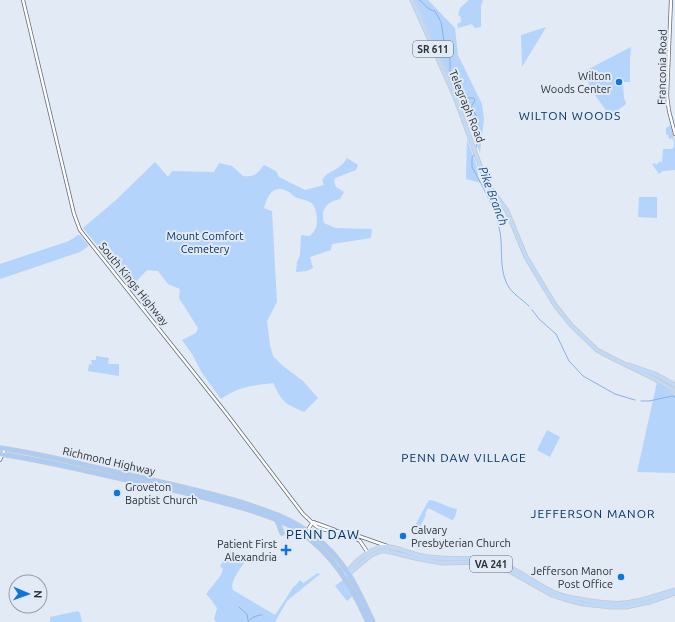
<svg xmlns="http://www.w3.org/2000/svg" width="675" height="622" viewBox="0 0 675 622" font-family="Ubuntu,sans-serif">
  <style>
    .green { fill: #b5d4fb }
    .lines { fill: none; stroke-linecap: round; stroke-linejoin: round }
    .stream { stroke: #88b1e6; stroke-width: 1 }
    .secondary-casing { stroke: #636b75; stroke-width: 4 }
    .primary-casing { stroke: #c8c9ca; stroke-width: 5 }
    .trunk-casing { stroke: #c8c9ca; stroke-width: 5.5 }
    .secondary { stroke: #fff; stroke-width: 2.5 }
    .primary { stroke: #bfd9f9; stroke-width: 3.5 }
    .trunk { stroke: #aaccf7; stroke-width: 4 }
    .poi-dot { fill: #0f75dd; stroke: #e1eaf5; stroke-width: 1.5 }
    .labels { text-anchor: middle; stroke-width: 4; stroke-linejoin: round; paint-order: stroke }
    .shield { fill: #e1eaf5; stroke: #62676d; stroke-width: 1 }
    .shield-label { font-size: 10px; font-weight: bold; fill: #2c2f33 }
    .street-label { font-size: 11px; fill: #2c2f33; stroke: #e1eaf5 }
    .poi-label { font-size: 11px; fill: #2c2f33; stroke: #e1eaf5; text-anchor: end }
    .park-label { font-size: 11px; fill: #063160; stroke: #e1eaf5 }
    .neighbourhood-label { font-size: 12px; letter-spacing: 1px; fill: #033163; stroke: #e1eaf5 }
    .water-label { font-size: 12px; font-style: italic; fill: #124a89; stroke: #e1eaf5 }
    .quarter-label { font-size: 13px; letter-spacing: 1px; fill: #033163; stroke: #e1eaf5 }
  </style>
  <rect width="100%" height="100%" fill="#e1eaf5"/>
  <g class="green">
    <polygon points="415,0 428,0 455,28 458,55 482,104 484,119 480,153 460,100 457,90 450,79"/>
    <polygon points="469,0 483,0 481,6 481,27 475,28 472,24 458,28 457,24 461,22 461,17 458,15 460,8"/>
    <polygon points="546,27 545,29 522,67 521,35"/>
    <polygon points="631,47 630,60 630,82 623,82 624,99 625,100 626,104 610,116 592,91 583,72"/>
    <polygon points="670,125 675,141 675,170 663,171 659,174 652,164 655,163 656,165 660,161 662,163 663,149 672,149 674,147 674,142 672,138 669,139 668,135 666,134 666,128"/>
    <polygon points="467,139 477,167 478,177 481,183 466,179"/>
    <path d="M347,158L358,165L356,170L335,178L334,182L336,187L344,192L340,199C327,202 320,209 324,223L335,228L372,229L371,238L332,244L331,250L310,257L313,268L307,271L296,272L297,262L300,255L301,235L310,236C312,234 314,231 316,228C318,221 317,206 310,202C305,199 299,199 295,197C292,195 290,192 287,191C272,184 267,197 264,208L272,211L277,302L267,321L270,345L273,356L283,366L303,381L318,398L304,412C284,403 283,403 273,383C250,386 240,386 221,399L202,373L192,354L182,340L196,333L198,328L179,298L180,289L168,284L158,271L147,270L131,287L83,228L116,200L155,162L168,177L172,171L214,172L219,163L232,166L243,176C257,177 256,174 264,165L276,171L279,177L305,190L324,185L322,180C328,170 340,171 347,158Z"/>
    <polygon points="639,197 657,197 657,218 638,217"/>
    <polygon points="78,235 80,235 89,246 80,252 0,279 0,264 69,241"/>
    <polygon points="96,356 109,358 108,364 119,364 119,376 88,371 89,364 92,365 91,360 96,360"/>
    <polygon points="657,382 675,395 675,473 637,472"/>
    <polygon points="547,430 560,437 550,457 537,450"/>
    <path d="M429,500C440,501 447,508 457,509L455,517L452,520L428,508L425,514L426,515L418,531L413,529Z"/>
    <path d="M230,551L248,557C243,566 229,580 233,590L275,615L294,586L296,585L300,580L303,583L318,573L320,574L287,601L275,622H216L214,619L217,608L209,597L206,594L221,575L223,569L220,566Z"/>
    <polygon points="343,580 344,580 354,595 347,601 335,586"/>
    <polygon points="78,611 80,613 82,622 50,622 50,617"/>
  </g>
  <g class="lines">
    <g class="stream">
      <path d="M419,0C426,4 426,10 435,11L441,22L444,41L450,55V72L458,79L465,96L466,98H474L475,100L471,107L476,115L479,127L476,148"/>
      <path d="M474,154L472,158V167C483,187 496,210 500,232C503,249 499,268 507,284C511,293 522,299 529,306"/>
      <polyline points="532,310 540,320 556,334 569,361 583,376 615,394 635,400"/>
      <polyline points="641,401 649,401 672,396 675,397"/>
      <polyline points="239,607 247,614 248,620"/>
      <path d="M248,622C250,618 257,615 262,615"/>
    </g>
    <defs>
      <g id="secondary">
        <polyline points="23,0 74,214 80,230 226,413 303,514 317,527 326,530 350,533 387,546"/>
        <polyline points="671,0 667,96 669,111 675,134"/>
        <polyline points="0,460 5,449"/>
        <polyline points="313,522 335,530"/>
        <polyline points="307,531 313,522"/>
        <polyline points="346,533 360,541 368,553"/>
      </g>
      <g id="primary">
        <polyline points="412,0 455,97 486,182 507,211 526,257 555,305 571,325 597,350 612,358 655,379 675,391"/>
        <polyline points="629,365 655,374 675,385"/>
        <polyline points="347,575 371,555 381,551 387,551 415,558 442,563 481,562 492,564 508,570 552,595 564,599 583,604 612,607 626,607 650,602 675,593"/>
        <path d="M344,576C353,564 366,551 381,547C395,545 409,554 422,556C449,562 480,554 503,564C525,573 544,592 568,597C583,600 611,605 625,603C642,601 659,595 675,590"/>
      </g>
      <g id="trunk">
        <path d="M0,448C42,454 83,465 125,474C164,483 204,491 243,503C268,511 292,519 314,536C345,560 357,587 373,622"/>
        <path d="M0,454C43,460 85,471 128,480C167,488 205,497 243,508C262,514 282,520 299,531C334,555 351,585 368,622"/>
        <polyline points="277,520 282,533"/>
      </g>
    </defs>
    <use href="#secondary" class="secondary-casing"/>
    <use href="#primary" class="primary-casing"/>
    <use href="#trunk" class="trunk-casing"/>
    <use href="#secondary" class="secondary"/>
    <use href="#primary" class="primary"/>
    <use href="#trunk" class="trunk"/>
  </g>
  <g class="poi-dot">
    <circle cx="619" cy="82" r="4"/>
    <circle cx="117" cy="493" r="4"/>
    <circle cx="403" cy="536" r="4"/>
    <path d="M284 544h4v4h4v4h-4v4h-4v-4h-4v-4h4z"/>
    <circle cx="621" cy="577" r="4"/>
  </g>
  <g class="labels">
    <g class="shield">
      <rect x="413" y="41" width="40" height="16" rx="3"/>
      <rect x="470" y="556" width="42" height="16" rx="3"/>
    </g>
    <g class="shield-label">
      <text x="433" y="53">SR 611</text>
      <text x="491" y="568">VA 241</text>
    </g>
    <g class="street-label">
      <text transform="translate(662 67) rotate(-89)" y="4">Franconia Road</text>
      <text transform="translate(467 106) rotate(68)" y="4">Telegraph Road</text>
      <text transform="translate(134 284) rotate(51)" y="4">South Kings Highway</text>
      <text transform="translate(109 461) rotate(13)" y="4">Richmond Highway</text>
    </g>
    <g class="poi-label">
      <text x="611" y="80">Wilton<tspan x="611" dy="13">Woods Center</tspan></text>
      <text x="125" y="491" text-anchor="start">Groveton<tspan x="125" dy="13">Baptist Church</tspan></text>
      <text x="411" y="534" text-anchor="start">Calvary<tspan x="411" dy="13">Presbyterian Church</tspan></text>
      <text x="277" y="548">Patient First<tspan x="277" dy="13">Alexandria</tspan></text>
      <text x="613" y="575">Jefferson Manor<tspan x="613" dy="13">Post Office</tspan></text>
    </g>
    <g class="park-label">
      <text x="205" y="240">Mount Comfort<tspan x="205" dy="13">Cemetery</tspan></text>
    </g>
    <g class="neighbourhood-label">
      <text x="570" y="120">WILTON WOODS</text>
      <text x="464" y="462">PENN DAW VILLAGE</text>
      <text x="593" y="518">JEFFERSON MANOR</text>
    </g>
    <g class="water-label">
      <text transform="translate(493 196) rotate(69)" y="4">Pike Branch</text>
    </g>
    <g class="quarter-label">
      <text x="323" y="539">PENN DAW</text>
    </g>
  </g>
  <g transform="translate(28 594) rotate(92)"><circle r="19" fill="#e1eaf5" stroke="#999fa7"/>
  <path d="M0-3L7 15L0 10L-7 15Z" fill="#0f75dd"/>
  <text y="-6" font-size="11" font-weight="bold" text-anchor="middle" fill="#2c2f33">N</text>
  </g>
</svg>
